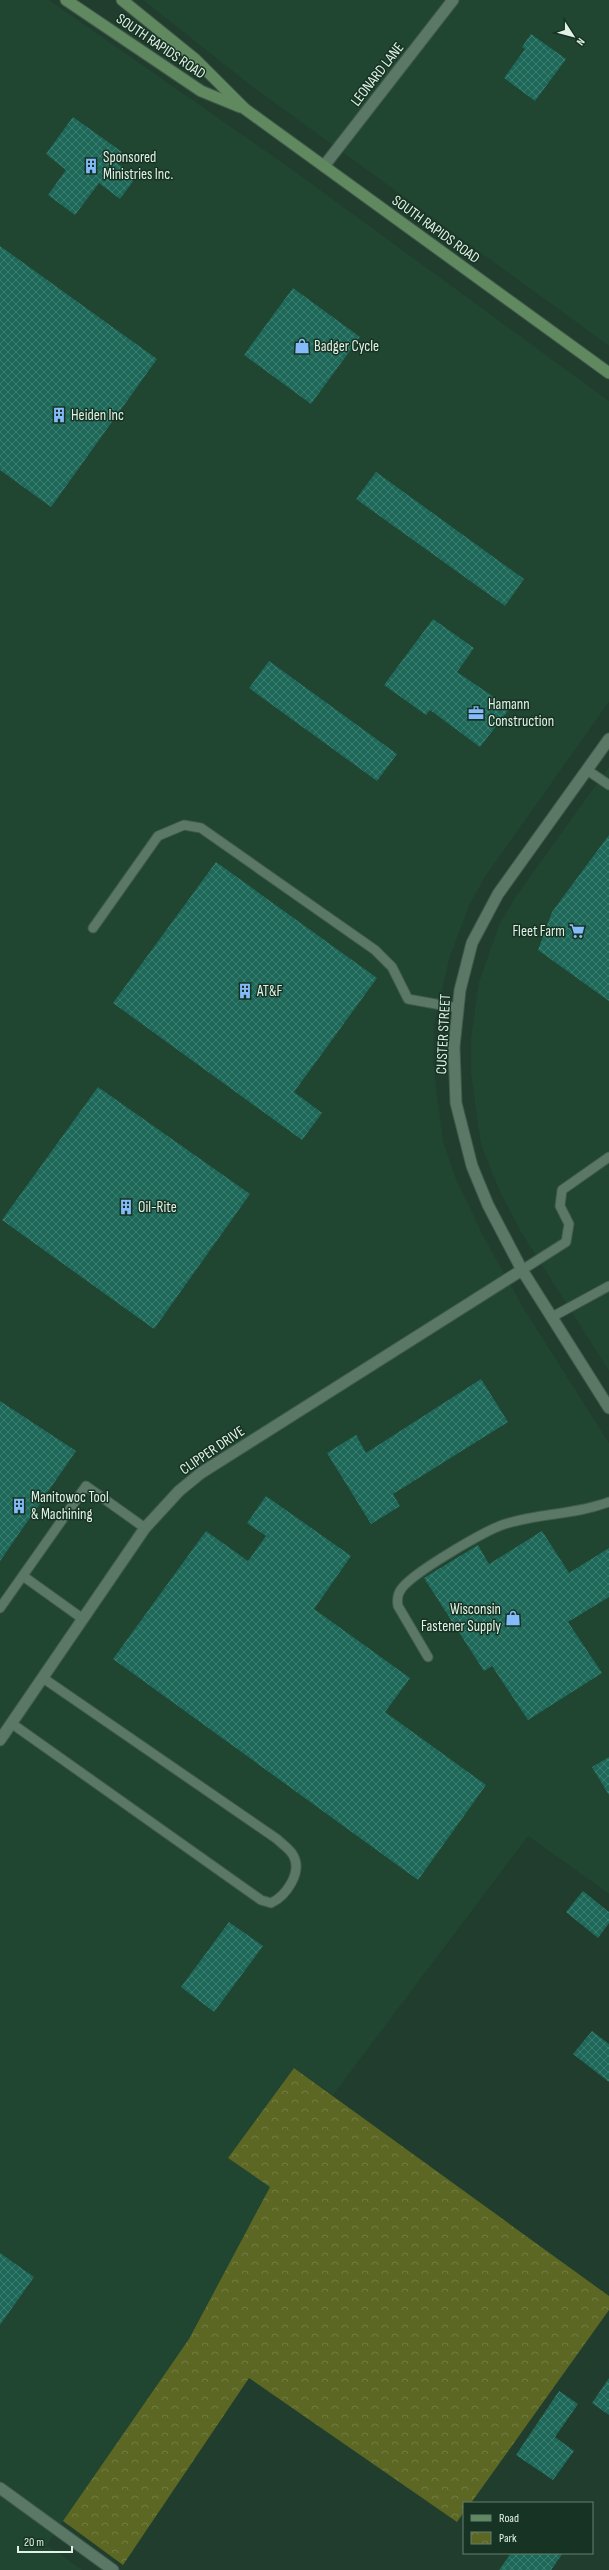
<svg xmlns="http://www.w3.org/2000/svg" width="609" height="2570" viewBox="0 0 609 2570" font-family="'Sofia Sans Condensed',sans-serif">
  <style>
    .built { fill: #204530 }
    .park { fill: url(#park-crowns) }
    .building { fill: url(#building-cross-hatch) }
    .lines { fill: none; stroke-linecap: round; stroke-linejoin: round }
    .service-casing { stroke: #40594b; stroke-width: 11 }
    .minor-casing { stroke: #40594b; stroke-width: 13 }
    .tertiary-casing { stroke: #40594b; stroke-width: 13 }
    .secondary-casing { stroke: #40594b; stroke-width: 13 }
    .service { stroke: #5a7865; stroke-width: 9 }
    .minor { stroke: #5a7865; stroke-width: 11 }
    .tertiary { stroke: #5a7865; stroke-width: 11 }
    .secondary { stroke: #608960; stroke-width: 11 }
    .labels { text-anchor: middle; stroke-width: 3; stroke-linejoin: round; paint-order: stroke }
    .street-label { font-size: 15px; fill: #e1f1e6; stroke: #163323 }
    .poi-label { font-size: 15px; fill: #e1f1e6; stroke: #163323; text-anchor: start }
  </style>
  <defs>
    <pattern id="park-crowns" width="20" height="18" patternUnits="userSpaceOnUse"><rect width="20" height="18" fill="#5b6722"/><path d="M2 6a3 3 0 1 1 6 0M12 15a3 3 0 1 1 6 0" fill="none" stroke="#727d42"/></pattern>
    <pattern id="building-cross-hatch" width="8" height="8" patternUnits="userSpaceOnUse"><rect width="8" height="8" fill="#1e6859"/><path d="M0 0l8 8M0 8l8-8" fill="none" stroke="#3e7e71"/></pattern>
  </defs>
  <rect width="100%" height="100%" fill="#213d2d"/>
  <g class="built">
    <polygon points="0,0 49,0 290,168 609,401 609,702 486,875 470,904 450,956 434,1024 433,1061 443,1141 456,1179 483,1235 524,1309 609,1443 609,1894 528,1836 333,2095 294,2068 228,2158 271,2187 189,2339 47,2545 82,2570 0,2570"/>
    <polygon points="143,0 609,0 609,346 249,84"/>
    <polygon points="609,767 609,1371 521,1232 501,1194 481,1145 471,1074 471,1038 479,982 499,925 516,896"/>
  </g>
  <polygon class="park" points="294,2068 609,2296 609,2310 471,2503 464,2503 464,2512 457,2522 249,2378 123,2565 63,2521 189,2339 270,2187 228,2158"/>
  <g class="building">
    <polygon points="531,34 566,59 535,101 504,78 525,49 522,47"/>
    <polygon points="73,117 122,152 115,162 136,177 120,199 99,183 75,215 48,195 66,170 46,154"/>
    <polygon points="0,246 157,359 51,507 0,470"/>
    <polygon points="293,288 360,337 311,404 244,355"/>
    <polygon points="376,472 524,579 505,606 356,499"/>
    <polygon points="433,619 474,648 457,672 510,708 480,747 430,710 426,715 384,685"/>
    <polygon points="269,661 397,754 377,781 249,688"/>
    <polygon points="609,835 609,1001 538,950 552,912"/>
    <polygon points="216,862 377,978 294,1092 322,1113 302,1140 113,1003"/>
    <polygon points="98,1087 250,1194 154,1329 2,1220"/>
    <polygon points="481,1379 508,1422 393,1494 400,1506 371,1524 327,1453 356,1435 366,1453"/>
    <polygon points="0,1401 76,1451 0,1561"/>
    <polygon points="266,1496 351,1556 314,1609 410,1678 385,1712 486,1785 418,1880 113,1659 206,1531 248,1561 266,1536 247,1523"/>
    <polygon points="542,1531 569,1573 609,1548 609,1597 568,1622 602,1673 528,1720 492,1666 484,1671 424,1578 478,1545 489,1564"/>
    <polygon points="609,1757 609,1795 592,1767"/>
    <polygon points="583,1891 609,1912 609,1923 598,1938 566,1912"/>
    <polygon points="229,1922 263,1946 214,2012 181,1987"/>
    <polygon points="592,2031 609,2044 609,2082 573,2054"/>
    <polygon points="0,2253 34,2277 0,2325"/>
    <polygon points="609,2378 609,2415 592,2403"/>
    <polygon points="559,2391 578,2404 555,2437 574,2451 553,2480 516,2455"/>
    <polygon points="511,2553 563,2553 551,2570 499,2570"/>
  </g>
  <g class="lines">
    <defs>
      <g id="service">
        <polyline points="587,770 609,785"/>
        <polyline points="93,928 158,836 184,825 201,828 375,950 392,967 408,999 458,1008"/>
        <polyline points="522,1270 566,1242 569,1224 560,1206 562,1190 609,1157"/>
        <polyline points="552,1317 609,1286"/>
        <polyline points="23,1576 83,1619"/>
        <polyline points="0,1608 86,1486 145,1528"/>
        <path d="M428,1657L398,1606C397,1600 397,1596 400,1591C408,1575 486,1530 505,1524C540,1513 574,1515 609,1502"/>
        <path d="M11,1723L261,1900L271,1903C286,1896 303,1872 293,1855C290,1849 282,1844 277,1839L43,1678"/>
      </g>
      <g id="minor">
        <polyline points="324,166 453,0"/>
        <polyline points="0,1740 145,1528 179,1491 201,1473 522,1270"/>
        <polyline points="0,2488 113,2570"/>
      </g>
      <polyline id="tertiary" points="609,739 498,894 472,943 460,990 454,1047 456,1103 472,1166 488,1205 522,1270 609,1408"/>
      <g id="secondary">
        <polyline points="66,0 201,91 240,107"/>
        <polyline points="122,0 195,59 245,109 609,373"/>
      </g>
    </defs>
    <use href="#service" class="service-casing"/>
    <use href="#minor" class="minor-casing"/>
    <use href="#tertiary" class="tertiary-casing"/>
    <use href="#secondary" class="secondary-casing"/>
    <use href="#service" class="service"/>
    <use href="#minor" class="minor"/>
    <use href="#tertiary" class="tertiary"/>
    <use href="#secondary" class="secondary"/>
  </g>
  <defs>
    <symbol id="building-bare" viewBox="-9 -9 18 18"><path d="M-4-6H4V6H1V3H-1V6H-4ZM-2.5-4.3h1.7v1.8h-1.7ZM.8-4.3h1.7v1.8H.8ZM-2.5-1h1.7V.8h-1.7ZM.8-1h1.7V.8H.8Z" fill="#86bbfb" stroke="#163323" stroke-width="2.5" paint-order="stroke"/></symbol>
    <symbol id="shop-bare" viewBox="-9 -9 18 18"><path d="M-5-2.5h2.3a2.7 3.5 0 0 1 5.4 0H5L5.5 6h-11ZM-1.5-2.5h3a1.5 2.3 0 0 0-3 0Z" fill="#86bbfb" stroke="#163323" stroke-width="2.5" paint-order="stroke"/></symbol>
    <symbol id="office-bare" viewBox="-9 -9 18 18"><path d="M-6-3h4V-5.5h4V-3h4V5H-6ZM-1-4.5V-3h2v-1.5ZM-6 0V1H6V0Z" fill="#86bbfb" stroke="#163323" stroke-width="2.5" paint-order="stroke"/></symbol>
    <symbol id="supermarket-bare" viewBox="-9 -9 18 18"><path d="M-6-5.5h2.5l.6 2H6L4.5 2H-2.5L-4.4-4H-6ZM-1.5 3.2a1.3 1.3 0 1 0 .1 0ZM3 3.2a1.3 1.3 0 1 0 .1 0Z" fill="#86bbfb" stroke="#163323" stroke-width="2.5" paint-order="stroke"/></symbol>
  </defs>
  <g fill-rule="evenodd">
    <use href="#building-bare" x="80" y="155" width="22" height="22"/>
    <use href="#shop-bare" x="291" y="335" width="22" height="22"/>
    <use href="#building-bare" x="48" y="404" width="22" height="22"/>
    <use href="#office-bare" x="465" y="702" width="22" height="22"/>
    <use href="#supermarket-bare" x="566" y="920" width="22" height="22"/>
    <use href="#building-bare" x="234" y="980" width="22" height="22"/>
    <use href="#building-bare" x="115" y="1196" width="22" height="22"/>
    <use href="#building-bare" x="8" y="1495" width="22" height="22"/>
    <use href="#shop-bare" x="502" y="1607" width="22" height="22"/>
  </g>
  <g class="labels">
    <g class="street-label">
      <text transform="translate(161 46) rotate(34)" y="5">SOUTH RAPIDS ROAD</text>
      <text transform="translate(377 74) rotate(-52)" y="5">LEONARD LANE</text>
      <text transform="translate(436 229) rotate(36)" y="5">SOUTH RAPIDS ROAD</text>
      <text transform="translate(443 1034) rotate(-87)" y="5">CUSTER STREET</text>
      <text transform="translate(212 1450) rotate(-34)" y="5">CLIPPER DRIVE</text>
    </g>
    <g class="poi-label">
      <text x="103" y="162">Sponsored<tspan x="103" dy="17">Ministries Inc.</tspan></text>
      <text x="314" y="351">Badger Cycle</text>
      <text x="71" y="420">Heiden Inc</text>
      <text x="488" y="709">Hamann<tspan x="488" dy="17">Construction</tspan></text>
      <text x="565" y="936" text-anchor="end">Fleet Farm</text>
      <text x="257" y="996">AT&amp;F</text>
      <text x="138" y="1212">Oil-Rite</text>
      <text x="31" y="1502">Manitowoc Tool<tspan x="31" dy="17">&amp; Machining</tspan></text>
      <text x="501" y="1614" text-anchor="end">Wisconsin<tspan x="501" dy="17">Fastener Supply</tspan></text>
    </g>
  </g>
  <rect x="463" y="2502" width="130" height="52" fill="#163323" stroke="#677f71"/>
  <rect x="471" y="2515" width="20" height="6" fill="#608960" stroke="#677f71"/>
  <text x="499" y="2522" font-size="12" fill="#e1f1e6">Road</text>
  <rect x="471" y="2532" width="20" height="12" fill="url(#park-crowns)" stroke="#677f71"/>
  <text x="499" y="2542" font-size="12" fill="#e1f1e6">Park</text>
  <g transform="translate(573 36) rotate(126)" stroke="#163323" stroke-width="3" paint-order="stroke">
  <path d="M0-3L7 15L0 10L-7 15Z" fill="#e1f1e6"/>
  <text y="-6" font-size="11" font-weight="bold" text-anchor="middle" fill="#e1f1e6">N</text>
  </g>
  <path d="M18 2546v6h54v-6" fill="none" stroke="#e1f1e6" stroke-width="2"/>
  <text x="24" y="2546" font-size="12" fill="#e1f1e6" stroke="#163323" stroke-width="3" paint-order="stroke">20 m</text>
</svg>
